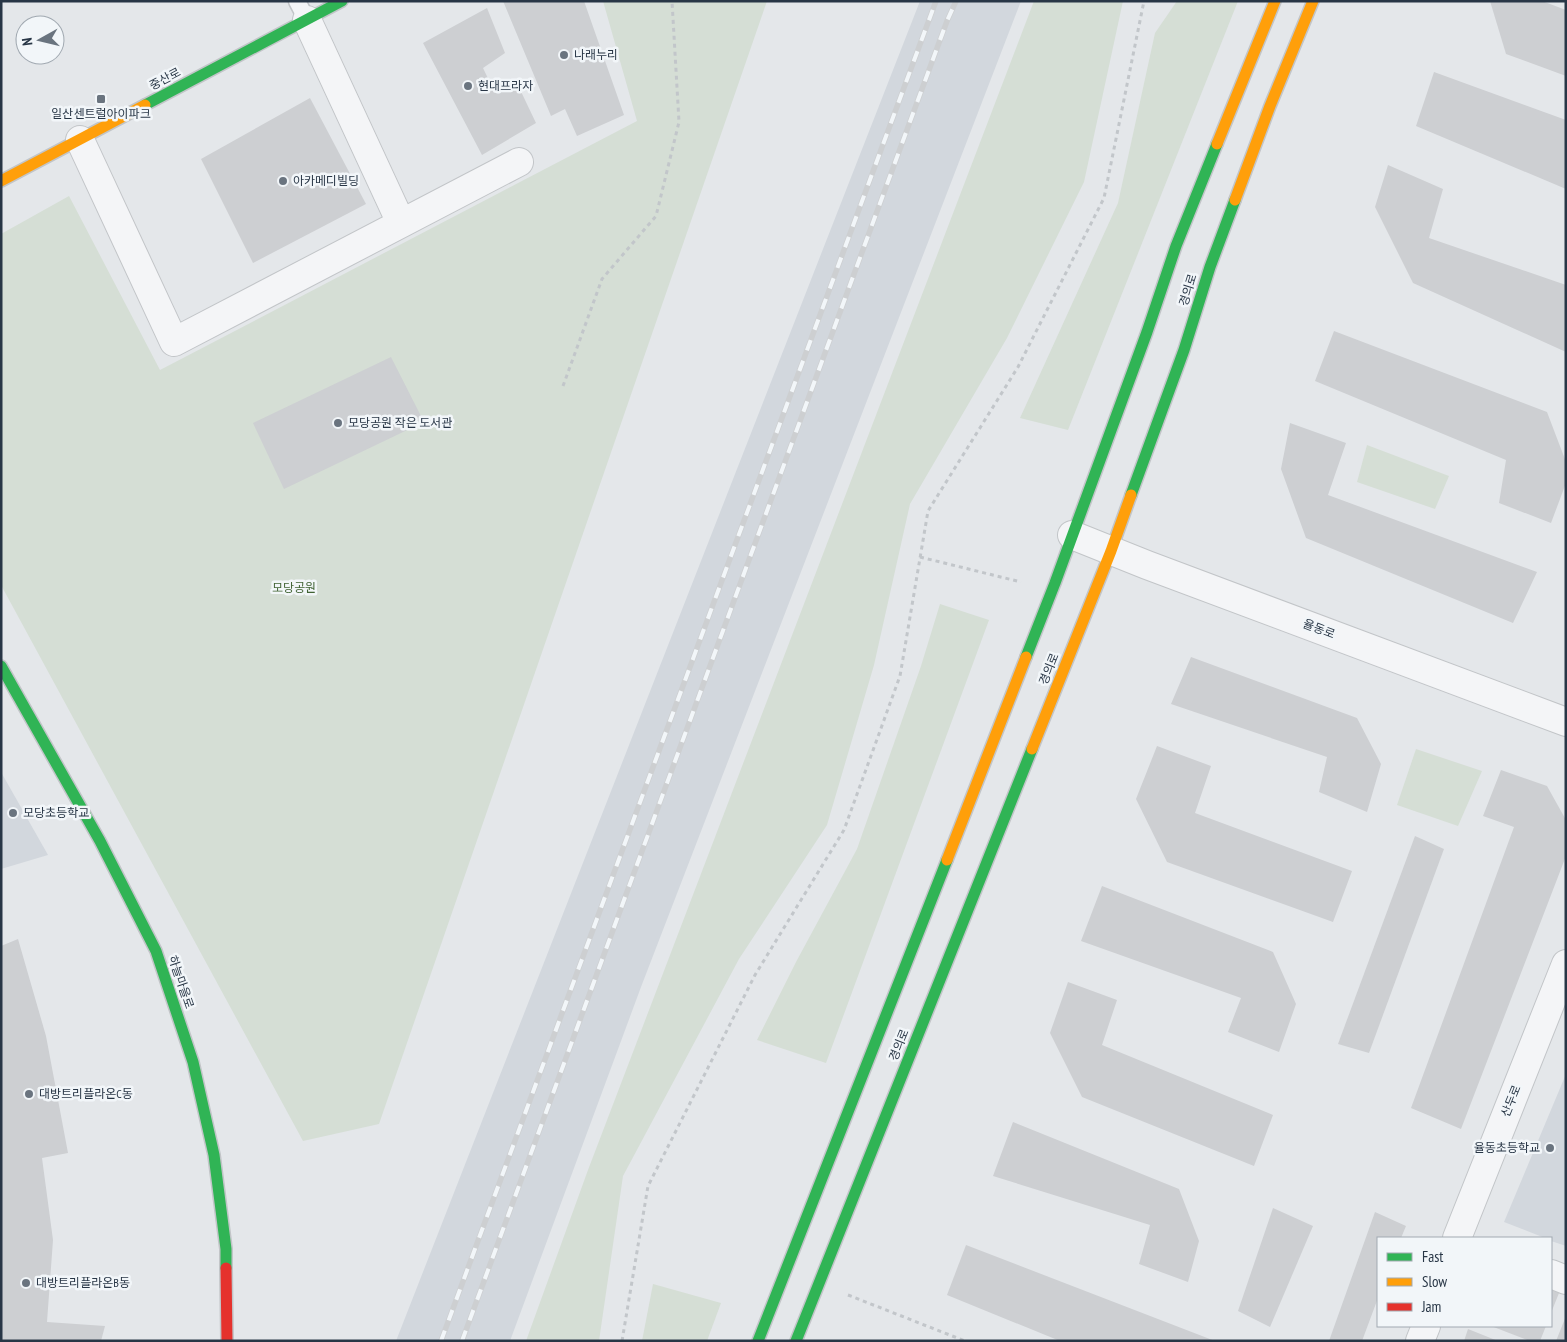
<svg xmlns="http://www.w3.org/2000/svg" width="1567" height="1342" viewBox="0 0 1567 1342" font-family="'PT Sans Narrow','Noto Sans KR',sans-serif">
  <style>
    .built { fill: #d2d7dd }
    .green { fill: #d5ded5 }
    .building { fill: #cdcfd2 }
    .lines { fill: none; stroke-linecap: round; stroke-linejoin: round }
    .lane-casing { stroke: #c2c5c8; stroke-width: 19 }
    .street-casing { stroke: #c2c5c8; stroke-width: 30 }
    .fast-casing { stroke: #c2c5c8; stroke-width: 14 }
    .slow-casing { stroke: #c2c5c8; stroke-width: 14 }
    .jam-casing { stroke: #c2c5c8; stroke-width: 14 }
    .path { stroke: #c2c6ca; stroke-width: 3; stroke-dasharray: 4 4; stroke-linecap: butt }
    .lane { stroke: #f4f5f7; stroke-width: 16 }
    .street { stroke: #f4f5f7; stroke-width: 28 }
    .fast { stroke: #30b455; stroke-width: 11 }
    .slow { stroke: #ff9f0a; stroke-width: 11 }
    .jam { stroke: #e5322d; stroke-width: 11 }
    .rail-casing { stroke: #cdcfd1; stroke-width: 5.5 }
    .rail { stroke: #f2f6f9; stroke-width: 4; stroke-dasharray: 11; stroke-linecap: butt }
    .poi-dot { fill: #6a747f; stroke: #f2f6f9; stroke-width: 2 }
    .labels { text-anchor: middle; stroke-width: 5; stroke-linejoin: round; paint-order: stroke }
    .poi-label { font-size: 12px; fill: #283646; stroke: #f2f6f9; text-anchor: start }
    .street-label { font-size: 12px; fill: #283646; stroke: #f2f6f9 }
    .park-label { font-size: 12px; fill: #416334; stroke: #f2f6f9 }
  </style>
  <rect width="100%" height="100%" fill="#e4e7ea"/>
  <g class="built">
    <polygon points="920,1 1021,1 641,987 510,1341 396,1341"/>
    <polygon points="1,772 48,855 1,869"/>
    <polygon points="1566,1074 1566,1246 1551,1241 1551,1238 1545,1238 1504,1222"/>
  </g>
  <g class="green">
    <polygon points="603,1 767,1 379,1124 303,1141 1,585 1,234 69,196 160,370 637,121"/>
    <polygon points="1034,1 1123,1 1084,182 1007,338 910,504 874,665 827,825 739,959 623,1176 599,1341 526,1341 588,1170"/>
    <polygon points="1177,1 1238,1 1068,430 1020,418 1118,203 1155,33"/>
    <polygon points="1367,445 1449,476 1435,509 1357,482"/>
    <polygon points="940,604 989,620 826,1063 757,1040 796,962 857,849 921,666"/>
    <polygon points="1416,749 1482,771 1458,826 1397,805"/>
    <polygon points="653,1284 721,1303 707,1341 642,1341"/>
  </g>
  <g class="building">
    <polygon points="503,1 584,1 624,115 577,136 565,109 551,116"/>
    <polygon points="1490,1 1542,1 1566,10 1566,76 1506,54"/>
    <polygon points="487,8 505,53 483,68 495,93 515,79 536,123 482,155 423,43"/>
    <polygon points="1434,72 1566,120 1566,189 1416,126"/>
    <polygon points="310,98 366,204 253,263 201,159"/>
    <polygon points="1388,165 1443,189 1429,238 1566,285 1566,352 1413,283 1375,207"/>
    <polygon points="1334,331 1547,412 1566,462 1566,483 1551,523 1499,503 1506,460 1315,381"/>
    <polygon points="391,357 424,422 284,489 253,423"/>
    <polygon points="1290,423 1346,443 1328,495 1537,572 1513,623 1306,538 1281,469"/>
    <polygon points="1191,657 1357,718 1381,764 1367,812 1319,792 1327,757 1171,704"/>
    <polygon points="1157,746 1211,766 1195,813 1352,871 1333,922 1167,862 1136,799"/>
    <polygon points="1501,770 1547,786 1566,820 1566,856 1461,1129 1411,1108 1514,827 1483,816"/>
    <polygon points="1415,836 1444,849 1369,1053 1338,1044"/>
    <polygon points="1102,886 1273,952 1296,1004 1279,1052 1228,1032 1241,998 1081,941"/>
    <polygon points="18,939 46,1036 68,1153 42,1158 53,1240 47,1322 105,1326 101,1341 1,1341 1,946"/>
    <polygon points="1068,982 1117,1000 1102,1045 1273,1115 1254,1166 1082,1097 1050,1033"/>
    <polygon points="1013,1122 1179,1189 1199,1241 1188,1282 1139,1264 1150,1225 993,1176"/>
    <polygon points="1273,1208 1313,1226 1270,1327 1238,1311"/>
    <polygon points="1375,1212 1406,1226 1401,1238 1378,1238 1378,1298 1362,1341 1329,1341"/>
    <polygon points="966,1245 1215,1341 1060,1341 947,1295"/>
    <polygon points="1551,1290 1559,1293 1551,1313"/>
    <polygon points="1566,1316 1566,1341 1556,1341"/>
    <polygon points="1491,1326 1546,1326 1540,1341 1530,1341"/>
    <polygon points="1468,1329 1498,1341 1464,1341"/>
  </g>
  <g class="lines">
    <defs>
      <polyline id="lane" points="297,1 307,20"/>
      <g id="street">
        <polyline points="307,20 401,223"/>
        <polyline points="80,140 174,342 519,162"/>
        <polyline points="1072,535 1147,565 1566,722"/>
        <polyline points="1457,1238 1566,964"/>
        <polyline points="1551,1274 1566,1280"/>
        <polyline points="1420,1341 1426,1326"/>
      </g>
      <g id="fast">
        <polyline points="145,105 342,1"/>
        <polyline points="1131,495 1184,350 1210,267 1235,200"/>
        <polyline points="1026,657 1055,583 1147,332 1176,246 1217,144"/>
        <polyline points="1,666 100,841 156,951 193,1062 214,1155 226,1249 226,1268"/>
        <polyline points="758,1341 947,860"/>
        <polyline points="796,1341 1032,749"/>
      </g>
      <g id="slow">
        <polyline points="1217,144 1275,1"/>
        <polyline points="1,181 145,105"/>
        <polyline points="1235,200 1270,106 1313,1"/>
        <polyline points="1032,749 1111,551 1131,495"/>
        <polyline points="947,860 1026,657"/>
      </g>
      <polyline id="jam" points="226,1268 227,1341"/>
    </defs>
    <use href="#lane" class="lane-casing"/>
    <use href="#street" class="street-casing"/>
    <use href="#fast" class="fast-casing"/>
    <use href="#slow" class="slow-casing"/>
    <use href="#jam" class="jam-casing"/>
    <g class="path">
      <polyline points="563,386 602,279 656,216 679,122 672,1"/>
      <polyline points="920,557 1021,582"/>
      <polyline points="848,1295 965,1341"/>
      <polyline points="622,1341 648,1186 755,975 844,830 900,676 928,511 1018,367 1104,198 1144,1"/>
    </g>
    <use href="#lane" class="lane"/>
    <use href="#street" class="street"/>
    <use href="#fast" class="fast"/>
    <use href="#slow" class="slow"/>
    <use href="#jam" class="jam"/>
    <defs>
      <g id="rail">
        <polyline points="441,1341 936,1"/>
        <polyline points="462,1341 947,21 956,1"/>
      </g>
    </defs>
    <use href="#rail" class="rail-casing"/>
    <use href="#rail" class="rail"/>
  </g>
  <g class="poi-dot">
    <circle cx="564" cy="55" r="5"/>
    <circle cx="468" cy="86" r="5"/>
    <rect x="96" y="94" width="10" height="10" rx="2.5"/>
    <circle cx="283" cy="181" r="5"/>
    <circle cx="338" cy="423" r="5"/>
    <circle cx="13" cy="813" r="5"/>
    <circle cx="29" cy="1094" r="5"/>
    <circle cx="1550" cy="1148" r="5"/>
    <circle cx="26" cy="1283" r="5"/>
  </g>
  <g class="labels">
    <g class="poi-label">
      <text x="574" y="59">나래누리</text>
      <text x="478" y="90">현대프라자</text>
      <text x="101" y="118" text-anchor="middle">일산센트럴아이파크</text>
      <text x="293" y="185">아카메디빌딩</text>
      <text x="348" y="427">모당공원 작은 도서관</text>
      <text x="23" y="817">모당초등학교</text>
      <text x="39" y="1098">대방트리플라온C동</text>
      <text x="1540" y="1152" text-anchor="end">율동초등학교</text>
      <text x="36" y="1287">대방트리플라온B동</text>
    </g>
    <g class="street-label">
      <text transform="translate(165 79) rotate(-28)" y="4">중산로</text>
      <text transform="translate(1188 290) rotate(-73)" y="4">경의로</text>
      <text transform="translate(1319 629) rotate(21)" y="4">율동로</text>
      <text transform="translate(1049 669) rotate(-68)" y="4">경의로</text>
      <text transform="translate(181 982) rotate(71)" y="4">하늘마을로</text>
      <text transform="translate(899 1045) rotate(-68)" y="4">경의로</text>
      <text transform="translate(1511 1101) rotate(-68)" y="4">산두로</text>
    </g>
    <g class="park-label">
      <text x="294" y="592">모당공원</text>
    </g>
  </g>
  <rect width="1567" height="1342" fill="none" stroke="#283646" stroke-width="5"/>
  <rect x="1377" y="1237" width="175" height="90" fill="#f2f6f9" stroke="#a1a9b1"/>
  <rect x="1387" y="1253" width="25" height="8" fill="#30b455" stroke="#a1a9b1"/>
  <text x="1422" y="1262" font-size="15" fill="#283646">Fast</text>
  <rect x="1387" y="1278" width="25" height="8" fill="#ff9f0a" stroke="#a1a9b1"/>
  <text x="1422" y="1287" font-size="15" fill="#283646">Slow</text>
  <rect x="1387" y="1303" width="25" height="8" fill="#e5322d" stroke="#a1a9b1"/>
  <text x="1422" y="1312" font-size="15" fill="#283646">Jam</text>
  <g transform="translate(40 40) rotate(262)"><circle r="24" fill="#f2f6f9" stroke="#a1a9b1"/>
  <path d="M0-4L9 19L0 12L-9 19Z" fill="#6a747f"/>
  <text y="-8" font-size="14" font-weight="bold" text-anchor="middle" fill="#283646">N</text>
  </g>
</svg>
